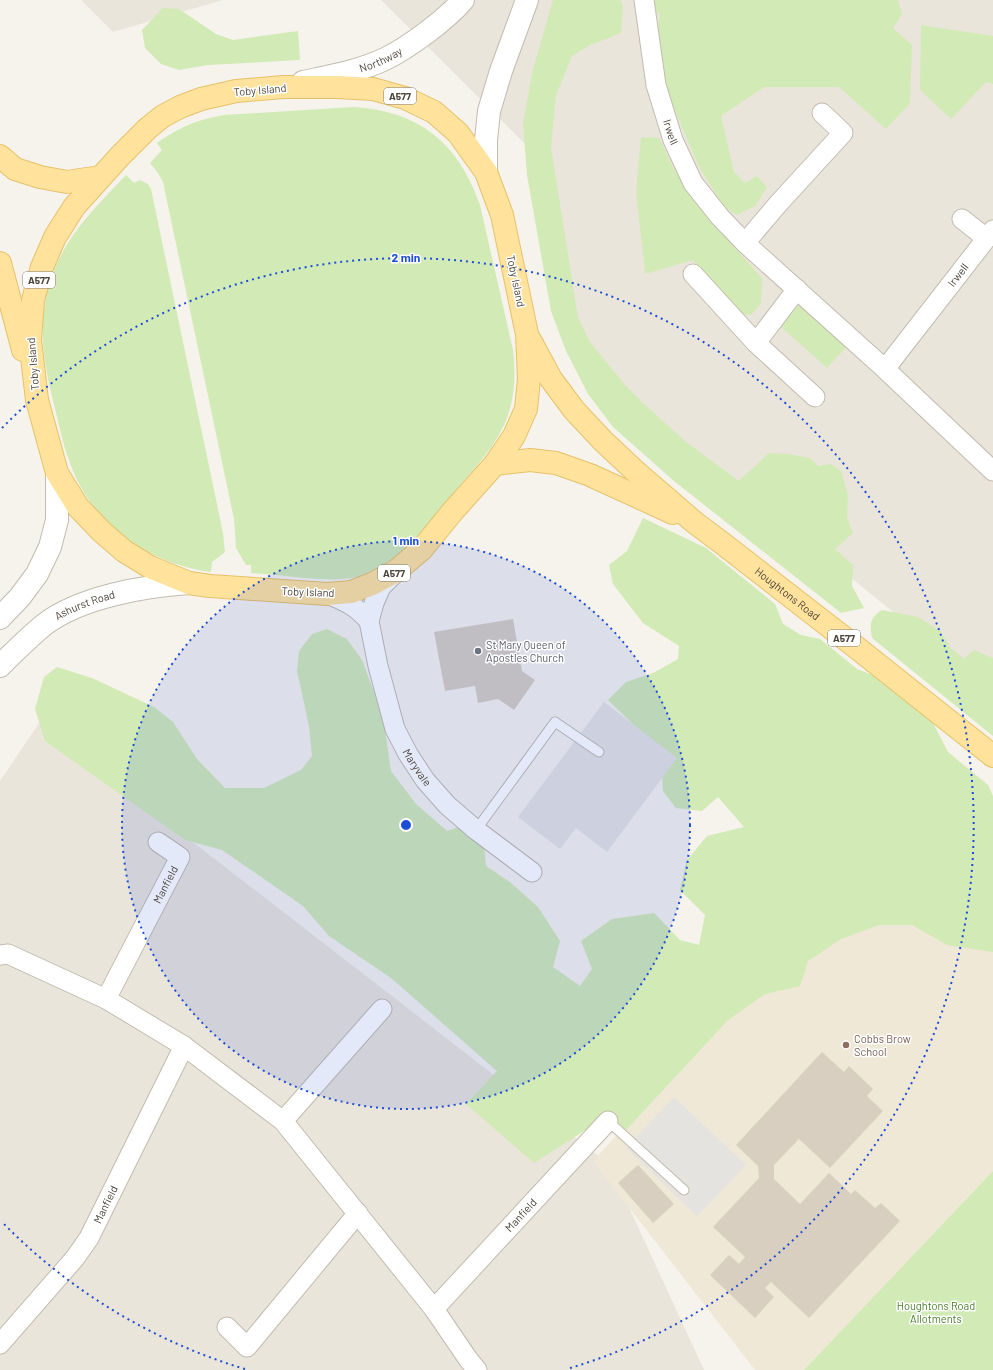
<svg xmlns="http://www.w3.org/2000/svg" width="993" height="1370" viewBox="0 0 993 1370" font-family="Barlow,sans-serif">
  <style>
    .residential { fill: #eae5da }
    .education { fill: #efe8d6 }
    .green { fill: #d2eab5 }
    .parking { fill: #e5e3e0 }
    .building { fill: #d8cfc1 }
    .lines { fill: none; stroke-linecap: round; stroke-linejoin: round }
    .service-casing { stroke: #c2bbae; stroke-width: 11 }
    .minor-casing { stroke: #c2bbae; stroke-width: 21 }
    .tertiary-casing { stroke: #c2bbae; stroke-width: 24 }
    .primary-casing { stroke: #e6c16a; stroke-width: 24 }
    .service { stroke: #fff; stroke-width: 9 }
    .minor { stroke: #fff; stroke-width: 19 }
    .tertiary { stroke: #fff; stroke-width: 22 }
    .primary { stroke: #ffe39c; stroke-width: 22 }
    .ring { fill: none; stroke: #1d4ed8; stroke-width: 2; stroke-dasharray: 2 4 }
    .worship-dot { fill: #6b7280; stroke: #fff; stroke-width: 1.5 }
    .education-dot { fill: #8d6e63; stroke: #fff; stroke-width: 1.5 }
    .labels { text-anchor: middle; stroke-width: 3; stroke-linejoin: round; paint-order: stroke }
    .shield { fill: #fff; stroke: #817c74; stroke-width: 1 }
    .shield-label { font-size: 10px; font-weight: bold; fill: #4b4439 }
    .street-label { font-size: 11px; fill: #4b4439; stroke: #fff }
    .worship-label { font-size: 11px; fill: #5b616d; stroke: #fff; text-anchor: start }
    .education-label { font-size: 11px; fill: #785e54; stroke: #fff; text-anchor: start }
    .park-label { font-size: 11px; fill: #4a7f2a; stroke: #fff }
    .centre { fill: #1d4ed8; stroke: #fff; stroke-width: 2 }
    .ring-label { font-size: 12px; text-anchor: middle; font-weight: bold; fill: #1d4ed8; stroke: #fff; stroke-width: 3; stroke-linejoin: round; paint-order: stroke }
  </style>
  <rect width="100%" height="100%" fill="#f6f3ec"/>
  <g class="residential">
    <polygon points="81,0 223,0 113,32"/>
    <polygon points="381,0 993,0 993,693 570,350 536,155"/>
    <polygon points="39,723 609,1164 704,1370 0,1370 0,781"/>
  </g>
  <polygon class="education" points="867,864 993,930 993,1171 804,1370 755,1370 593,1161"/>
  <g class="green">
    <polygon points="553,0 620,0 623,6 621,33 590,45 572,56 556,95 551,147 578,318 590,342 625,385 645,405 686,442 739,481 769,453 788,454 810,458 818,466 831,464 841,471 848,495 847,517 853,533 835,549 853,565 852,586 864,608 841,613 674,481 613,427 588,394 566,351 551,311 527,175 523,125 532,73"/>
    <polygon points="644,0 898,0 902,14 893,28 912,45 910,103 886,129 839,87 764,87 721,116 734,172 745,183 757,176 767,187 755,206 737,215 724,207 699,167 668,94 658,40 659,14 643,2"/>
    <polygon points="163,8 179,9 216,34 233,40 298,31 300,60 208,65 179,70 161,64 145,48 142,30"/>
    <polygon points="921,25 993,36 993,84 986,82 951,119 920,90"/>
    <path d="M353,107C420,111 458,143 480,205L513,350C516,377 515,402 503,427C490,454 467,476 448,499C433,518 419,538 401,554C389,565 372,574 356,577C339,581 322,579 305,578C287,576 269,574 251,573V565H246L236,548L234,519L163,182L158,173L150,163L162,150L157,143C180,127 196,120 224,115Z"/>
    <polygon points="641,137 659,138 673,167 708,218 762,278 761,303 751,315 734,313 712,287 693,260 645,274 636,191"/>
    <path d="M126,175L134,183L140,180L148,184L151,189L223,533L225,552L212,562L211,572C148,564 89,522 69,460C62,442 59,423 54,405C44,364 37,327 49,285C62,239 94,209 126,175Z"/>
    <polygon points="799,304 846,347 827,368 780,326"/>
    <polygon points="643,518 706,548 775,604 783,624 801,635 820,639 857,669 895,684 932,721 948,752 988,785 993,796 993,952 947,945 912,925 879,925 841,939 808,961 800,986 765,994 728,1020 626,1130 609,1115 534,1163 466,1104 497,1071 391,978 329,936 303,906 222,850 185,840 45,741 35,709 44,677 57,667 92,678 154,707 173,722 197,759 225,788 264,788 301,770 312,756 309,726 297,671 299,651 312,634 327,629 347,639 362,660 383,716 391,771 416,804 447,831 459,827 484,845 486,866 511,883 538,907 560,941 553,967 580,986 592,969 581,941 612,919 654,913 680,940 699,945 705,915 680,890 687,860 707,836 744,827 718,797 702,811 676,808 663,791 661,757 652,743 608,700 626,682 653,673 678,659 679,646 643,623 613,584 609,565 627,551"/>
    <path d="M882,610L918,617L940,631L951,648L964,659L974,650L993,658V736L872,638C870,625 869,618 882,610Z"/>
    <polygon points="993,1171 993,1370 804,1370"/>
  </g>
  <g class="parking">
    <polygon points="604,702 677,758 607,852 576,828 560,849 518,817"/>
    <polygon points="674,1097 746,1165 697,1216 626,1148"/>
  </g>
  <g class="building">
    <polygon points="513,619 522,671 535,680 514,710 498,699 478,703 475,686 445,691 434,632"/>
    <polygon points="822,1052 844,1072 849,1066 873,1089 867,1096 883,1111 830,1168 799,1139 774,1165 774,1179 800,1204 829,1173 851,1194 855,1190 875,1208 881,1203 900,1221 809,1318 771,1282 765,1288 774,1297 755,1318 710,1275 729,1255 739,1264 745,1257 713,1227 759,1178 758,1166 736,1145"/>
    <polygon points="638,1165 674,1204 653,1223 618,1183"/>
  </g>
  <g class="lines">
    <defs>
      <g id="service">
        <polyline points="476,830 555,722 599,752"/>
        <polyline points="608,1121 684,1190"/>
      </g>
      <g id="minor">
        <path id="s1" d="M644,0L656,85L673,140L693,183L720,217L745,243L885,369L993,471"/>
        <polyline points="962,219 986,238"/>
        <polyline points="745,243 778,204 843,133 822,113"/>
        <polyline points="693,274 756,343 815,397"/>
        <polyline points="756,343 797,289"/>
        <path id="s2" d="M885,369L993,230"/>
        <path id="s3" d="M394,574L381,587L374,603L369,621L378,666L395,729L408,754L425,780L447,805L476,830L532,872"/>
        <path d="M327,594C346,602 355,605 369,621"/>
        <polyline points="0,955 8,954 106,999 184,1046 283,1121 434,1309 468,1359 477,1370"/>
        <path id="s4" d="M106,999L180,857L158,842"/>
        <polyline points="283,1121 382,1009"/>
        <path id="s5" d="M434,1309L608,1121"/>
        <polyline points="227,1327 247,1347 358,1213"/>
        <path id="s6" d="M0,1344L75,1258L89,1238L184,1046"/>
      </g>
      <g id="tertiary">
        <path id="s7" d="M303,82C331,76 360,71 385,59C408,48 447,19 463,0"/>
        <polyline points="486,172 486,140 489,111 501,71 527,0"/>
        <polyline points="0,618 20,597 37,574 50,547 57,520 57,473"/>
        <path id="s8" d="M0,666C14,652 29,637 45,624C81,597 144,586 189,583"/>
      </g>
      <g id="primary">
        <polygon points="283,87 337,87 373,89 405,98 434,112 458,133 486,172 502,215 527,334 529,379 526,409 514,436 495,464 453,511 422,549 396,571 372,584 351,592 327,594 210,586 189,583 150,567 124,551 102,532 78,507 57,473 37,400 30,340 33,300 42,267 55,237 74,207 120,156 148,128 163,116 180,107 201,99 236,91"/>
        <polyline points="0,156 15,169 40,177 67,182 100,177"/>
        <polyline points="0,263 23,350"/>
        <path id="s9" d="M530,340L551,379L574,410L603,441L635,471L694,522L722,543L852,644L993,756"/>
        <polyline points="495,464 530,460 556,463 590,475 673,513"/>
      </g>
    </defs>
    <use href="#service" class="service-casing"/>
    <use href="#minor" class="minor-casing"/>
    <use href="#tertiary" class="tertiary-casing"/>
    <use href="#primary" class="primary-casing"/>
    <use href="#service" class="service"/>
    <use href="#minor" class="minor"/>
    <use href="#tertiary" class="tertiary"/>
    <use href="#primary" class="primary"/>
  </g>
  <circle cx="406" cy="825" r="284" fill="#1d4ed8" fill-opacity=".12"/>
  <g class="ring">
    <circle cx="406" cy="825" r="284"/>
    <path d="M245 1369A567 567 0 0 1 2 1222M2 428A567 567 0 1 1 567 1369"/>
  </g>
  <circle class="worship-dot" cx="478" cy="651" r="4"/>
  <circle class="education-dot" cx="846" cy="1045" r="4"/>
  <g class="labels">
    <g class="shield">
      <rect x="384" y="88" width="32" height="16" rx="3"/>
      <rect x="23" y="272" width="32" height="16" rx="3"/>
      <rect x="378" y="565" width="32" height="16" rx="3"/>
      <rect x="828" y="630" width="32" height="16" rx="3"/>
    </g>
    <g class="shield-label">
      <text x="400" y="100">A577</text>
      <text x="39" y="284">A577</text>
      <text x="394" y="577">A577</text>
      <text x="844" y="642">A577</text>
    </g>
    <g class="street-label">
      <text dy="4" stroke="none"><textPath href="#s7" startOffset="81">Northway</textPath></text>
      <text transform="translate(260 90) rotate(-5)" y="4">Toby Island</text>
      <text dy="4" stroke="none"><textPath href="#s1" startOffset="135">Irwell</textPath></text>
      <text dy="4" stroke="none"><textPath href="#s2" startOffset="119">Irwell</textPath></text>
      <text transform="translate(516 281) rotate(78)" y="4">Toby Island</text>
      <text transform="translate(33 364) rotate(-95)" y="4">Toby Island</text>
      <text transform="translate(308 592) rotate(2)" y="4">Toby Island</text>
      <text dy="4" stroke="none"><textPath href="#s9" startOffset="365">Houghtons Road</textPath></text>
      <text dy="4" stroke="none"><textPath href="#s8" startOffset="106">Ashurst Road</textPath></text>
      <text dy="4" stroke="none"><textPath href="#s3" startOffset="210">Maryvale</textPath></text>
      <text dy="4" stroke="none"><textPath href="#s4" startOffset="129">Manfield</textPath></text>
      <text dy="4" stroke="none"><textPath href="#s6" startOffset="176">Manfield</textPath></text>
      <text dy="4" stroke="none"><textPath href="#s5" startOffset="128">Manfield</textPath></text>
    </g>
    <g class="worship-label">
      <text x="486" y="649">St Mary Queen of<tspan x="486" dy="13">Apostles Church</tspan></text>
    </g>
    <g class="education-label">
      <text x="854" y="1043">Cobbs Brow<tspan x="854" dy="13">School</tspan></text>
    </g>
    <g class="park-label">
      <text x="936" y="1310">Houghtons Road<tspan x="936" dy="13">Allotments</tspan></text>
    </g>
  </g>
  <circle cx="406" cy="825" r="6" class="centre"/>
  <g class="ring-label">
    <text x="406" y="262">2 min</text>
    <text x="406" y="545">1 min</text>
  </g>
</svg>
